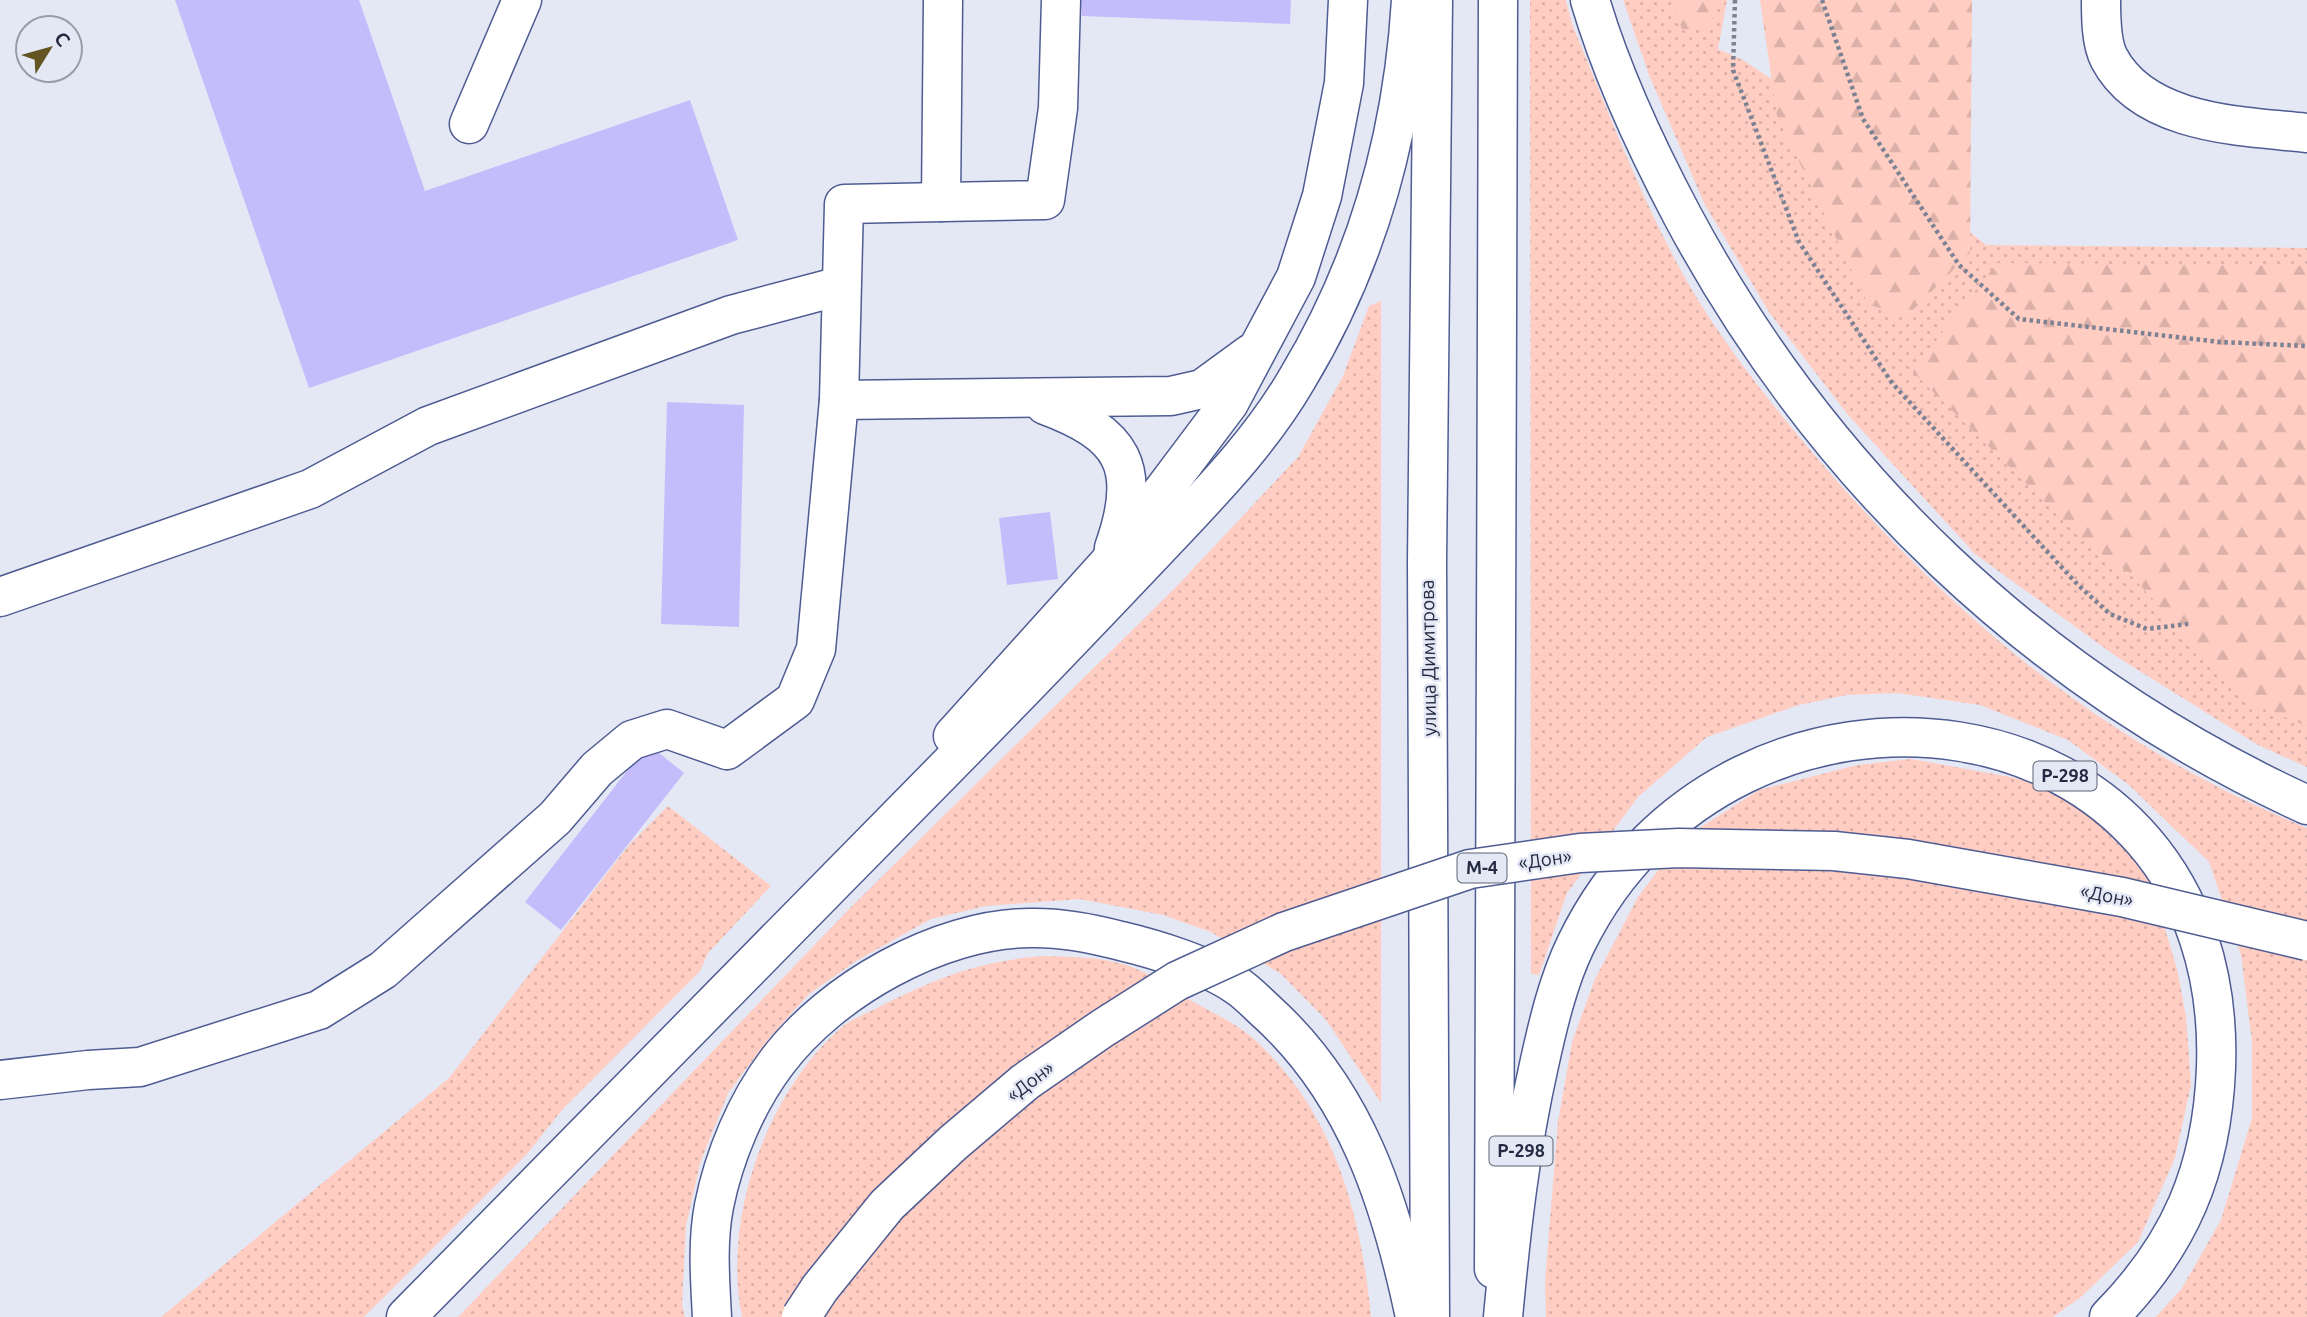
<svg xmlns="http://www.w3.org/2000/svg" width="2307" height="1317" viewBox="0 0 2307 1317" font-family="Ubuntu,sans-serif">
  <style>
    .grass { fill: url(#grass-dots) }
    .forest { fill: url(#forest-firs) }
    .building { fill: #c5bcfb }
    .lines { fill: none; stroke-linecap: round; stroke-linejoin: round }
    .minor-casing { stroke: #4e5c92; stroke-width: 41 }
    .major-casing { stroke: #4e5c92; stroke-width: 41 }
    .highway-casing { stroke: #4e5c92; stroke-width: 41 }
    .path { stroke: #7c8294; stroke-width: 4.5; stroke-dasharray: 3.5 3.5; stroke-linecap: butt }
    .minor { stroke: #fff; stroke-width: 38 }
    .major { stroke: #fff; stroke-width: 38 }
    .highway { stroke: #fff; stroke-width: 38 }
    .highway-bridge-casing { stroke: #4e5c92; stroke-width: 41; stroke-linecap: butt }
    .highway-bridge { stroke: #fff; stroke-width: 38 }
    .labels { text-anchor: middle; stroke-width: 5; stroke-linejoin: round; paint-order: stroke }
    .shield { fill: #e4e8f5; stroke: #5d6377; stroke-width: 2 }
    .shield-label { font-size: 18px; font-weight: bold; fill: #232a41 }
    .street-label { font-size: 19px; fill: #232a41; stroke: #e4e8f5 }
  </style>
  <defs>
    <pattern id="grass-dots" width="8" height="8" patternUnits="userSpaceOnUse" patternTransform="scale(1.75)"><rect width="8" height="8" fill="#ffcdc2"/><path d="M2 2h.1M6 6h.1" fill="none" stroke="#dab0a8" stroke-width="1.8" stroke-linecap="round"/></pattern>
    <pattern id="forest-firs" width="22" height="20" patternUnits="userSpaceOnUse" patternTransform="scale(1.75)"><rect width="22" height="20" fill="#ffcdc2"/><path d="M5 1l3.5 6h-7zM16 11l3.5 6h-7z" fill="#dab0a8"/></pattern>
  </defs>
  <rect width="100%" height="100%" fill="#e4e8f5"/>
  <g class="grass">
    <path d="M1530,0H1566L1572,24C1606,106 1637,189 1679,267C1716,335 1767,399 1817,458C1958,623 2105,744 2307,828V1317H2156L2182,1288L2221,1220L2252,1118V1042L2241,955L2209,862L2129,785L2068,740L1980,705L1897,693L1847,695L1799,705L1707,737L1638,797L1567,893L1539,975L1531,974Z"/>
    <polygon points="1623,0 1727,0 1718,49 1743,60 1809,104 1986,245 2307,248 2307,767 2258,745 2117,657 1975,554 1848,415 1769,312 1704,203 1649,75"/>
    <polygon points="1381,301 1381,1103 1327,1021 1281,974 1211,932 1163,915 1080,899 986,906 931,919 856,961 809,994 770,1037 728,1093 700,1163 686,1226 682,1305 685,1317 458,1317 850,908 1175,588 1298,457 1343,376 1369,306"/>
    <polygon points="1911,759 2021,779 2076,803 2148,872 2177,969 2186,1016 2191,1085 2175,1158 2138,1242 2081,1297 2053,1317 1546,1317 1545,1281 1558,1122 1572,1042 1595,979 1638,897 1681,840 1759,790 1857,765"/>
    <polygon points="668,806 771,886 708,953 700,971 562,1110 526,1155 364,1317 161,1317 449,1078 629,845"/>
    <path d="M1045,956C1073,957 1108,957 1134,968C1154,976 1172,989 1190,1000C1211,1012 1236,1023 1254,1039C1334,1112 1361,1213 1371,1317H742C722,1219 766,1093 842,1027C852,1019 868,1013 879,1007C936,978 981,960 1045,956Z"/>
  </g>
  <g class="forest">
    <polygon points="1672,0 1718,0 1717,13 1703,29 1682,29"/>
    <polygon points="1760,0 1972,0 1970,253 1906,317 1868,304 1777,116"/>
    <polygon points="1997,263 2307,266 2307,726 2246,702 2128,572 2091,547 1912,371"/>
  </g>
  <g class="building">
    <polygon points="175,0 359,0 425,191 690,100 738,240 309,388"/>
    <polygon points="1081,0 1291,0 1290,24 1082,16"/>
    <polygon points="667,402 744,405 739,627 661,624"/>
    <polygon points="1050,512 1058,579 1007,585 999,518"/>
    <polygon points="648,744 684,773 561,930 525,902"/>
  </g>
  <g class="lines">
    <defs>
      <g id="minor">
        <path d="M2101,0C2101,17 2101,43 2109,58C2144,125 2242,126 2307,133"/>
        <polyline points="469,124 522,0"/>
        <polyline points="941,202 943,0"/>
        <polyline points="839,400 1171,396 1202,389 1250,354"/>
        <path d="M1045,405C1123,434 1143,466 1114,548"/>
        <polyline points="0,597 310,489 428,426 731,315 840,286"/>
        <polyline points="953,736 1108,564 1229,403 1296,277 1322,196 1344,83 1348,0"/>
        <polyline points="0,1080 88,1070 140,1067 319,1010 383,970 555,818 597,769 632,740 667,729 727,750 795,700 816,649 839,400 844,204 1045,200 1058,108 1061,0"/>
      </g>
      <g id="major">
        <polyline points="1494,1269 1498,0"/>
        <polyline points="1430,1317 1427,562 1433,0"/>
      </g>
      <g id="highway">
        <path d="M1590,0C1612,75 1646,147 1682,215C1822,477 2036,681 2307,805"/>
        <path d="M406,1317C602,1115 801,917 997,716C1053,659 1108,601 1162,544C1211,492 1261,441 1297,379C1367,263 1403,134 1411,0"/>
        <path d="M712,1317C710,1280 707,1242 714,1206C724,1156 746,1103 777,1062C831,990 939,929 1029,928C1060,927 1091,933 1121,941C1155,949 1207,965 1236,985C1247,992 1257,1003 1267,1012C1356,1093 1391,1202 1415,1317"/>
        <path d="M1503,1317C1511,1232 1520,1149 1539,1065C1548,1024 1558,981 1576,944C1731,625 2230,682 2216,1068C2212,1170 2180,1245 2109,1317"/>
      </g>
    </defs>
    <use href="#minor" class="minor-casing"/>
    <use href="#major" class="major-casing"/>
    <use href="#highway" class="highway-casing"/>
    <g class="path">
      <polyline points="1735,0 1733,70 1799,242 1892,383 2078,585 2110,614 2147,629 2188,624"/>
      <polyline points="1822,0 1863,119 1959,265 2019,319 2220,342 2307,346"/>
    </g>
    <use href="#minor" class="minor"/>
    <use href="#major" class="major"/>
    <use href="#highway" class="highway"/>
    <defs>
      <polyline id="highway-bridge" points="801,1317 820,1288 887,1205 953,1143 1025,1082 1103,1028 1177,981 1284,932 1470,869 1580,853 1679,848 1834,851 1908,859 2122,897 2307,941"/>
    </defs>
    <use href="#highway-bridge" class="highway-bridge-casing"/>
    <use href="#highway-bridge" class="highway-bridge"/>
  </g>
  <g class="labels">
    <g class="shield">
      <rect x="2033.5" y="761.5" width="63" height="29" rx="5"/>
      <rect x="1457.5" y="853.5" width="49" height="29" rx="5"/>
      <rect x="1489.5" y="1136.5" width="63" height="29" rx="5"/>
    </g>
    <g class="shield-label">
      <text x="2065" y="782">Р-298</text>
      <text x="1482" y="874">М-4</text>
      <text x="1521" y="1157">Р-298</text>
    </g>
    <g class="street-label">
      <text transform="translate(1428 658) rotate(-91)" y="7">улица Димитрова</text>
      <text transform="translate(1545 859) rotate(-8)" y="7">«Дон»</text>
      <text transform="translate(2107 895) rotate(11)" y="7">«Дон»</text>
      <text transform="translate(1030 1081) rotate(-37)" y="7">«Дон»</text>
    </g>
  </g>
  <g transform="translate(49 49) rotate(53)"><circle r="33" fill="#e4e8f5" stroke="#979cad" stroke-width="2"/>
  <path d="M0-5L12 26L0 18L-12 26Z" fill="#645421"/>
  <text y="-10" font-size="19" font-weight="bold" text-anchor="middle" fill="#232a41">С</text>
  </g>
</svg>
